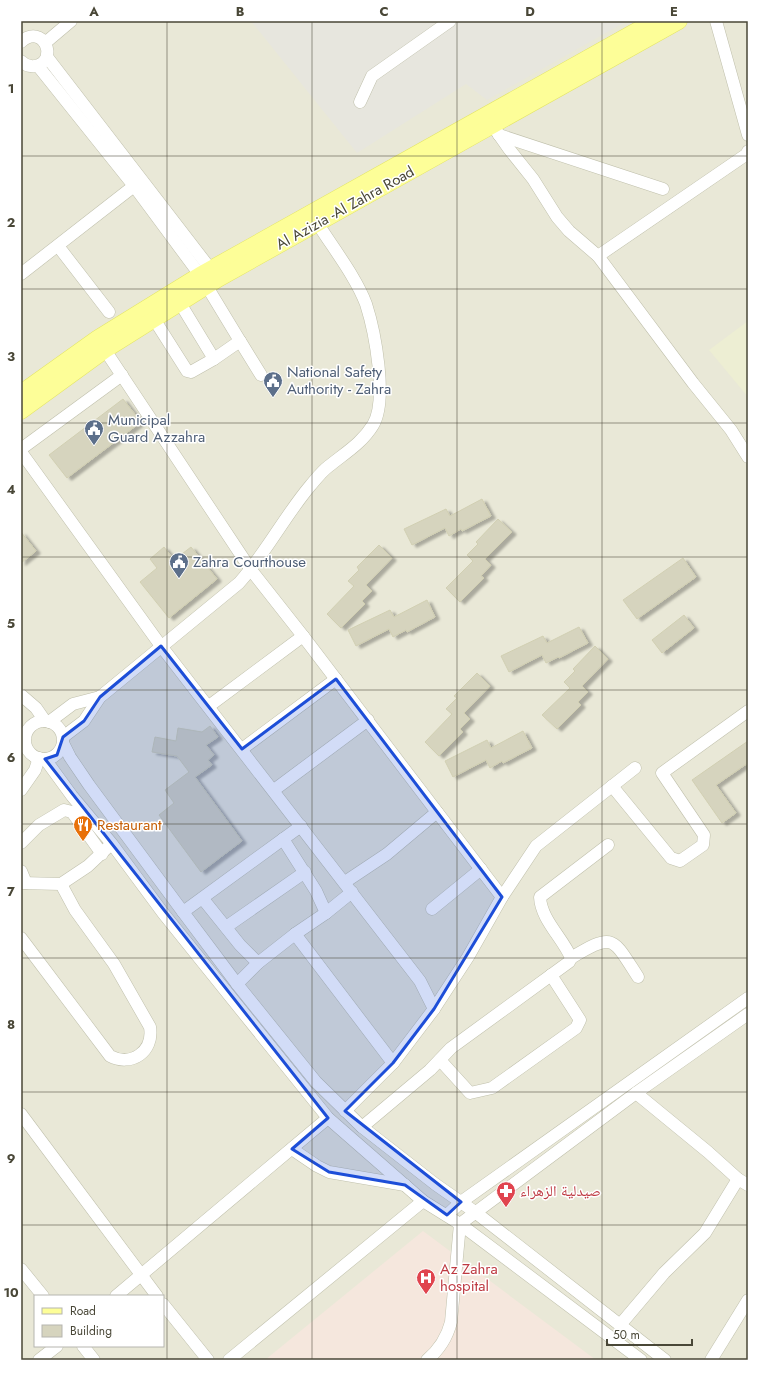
<svg xmlns="http://www.w3.org/2000/svg" width="769" height="1381" viewBox="0 0 769 1381" font-family="Jost,'Noto Naskh Arabic',sans-serif">
  <style>
    .residential { fill: #e9e8d7; fill-rule: evenodd }
    .industrial { fill: #e7e6de }
    .education { fill: #edeed3 }
    .medical { fill: #f5e7dd }
    .building { fill: #d6d4be; stroke: #d1cfb2; filter: url(#shadow) }
    .lines { fill: none; stroke-linecap: round; stroke-linejoin: round }
    .minor-casing { stroke: #c0c0ac; stroke-width: 13 }
    .major-casing { stroke: #e4e567; stroke-width: 17 }
    .minor { stroke: #fff; stroke-width: 12 }
    .major { stroke: #fdfe98; stroke-width: 16 }
    .marked { fill: #1d4ed8; fill-opacity: 0.2; stroke: #1d4ed8; stroke-width: 3; stroke-linejoin: round }
    .grid { fill: none; stroke: #494737; stroke-width: 1; stroke-opacity: 0.55 }
    .labels { text-anchor: middle; stroke-width: 3; stroke-linejoin: round; paint-order: stroke }
    .street-label { font-size: 15px; fill: #494737; stroke: #fff }
    .service-label { font-size: 15px; fill: #4e5e75; stroke: #fff; text-anchor: start }
    .food-label { font-size: 15px; fill: #c56008; stroke: #fff; text-anchor: start }
    .health-label { font-size: 15px; fill: #be3a42; stroke: #fff; text-anchor: start }
    .neatline { fill: none; stroke: #494737; stroke-width: 1.5 }
    .grid-label { font-size: 13px; text-anchor: middle; font-weight: bold; fill: #494737 }
  </style>
  <defs>
    <filter id="shadow"><feDropShadow dx="4.5" dy="2.5" stdDeviation="1" flood-color="#0004"/></filter>
  </defs>
  <rect width="100%" height="100%" fill="#f5f5e9"/>
  <path class="residential" d="M21,21H748V1360H21ZM35,1296H163V1346H35Z"/>
  <polygon class="industrial" points="251,21 627,21 487,100 466,84 357,153"/>
  <polygon class="education" points="748,321 748,397 709,350"/>
  <polygon class="medical" points="423,1231 596,1360 265,1360"/>
  <g class="building">
    <polygon points="123,399 141,422 67,478 49,455"/>
    <polygon points="482,499 491,516 462,531 461,529 449,536 445,528 412,545 404,529 446,509 450,516"/>
    <polygon points="498,519 512,532 485,559 491,565 481,576 484,578 460,602 446,588 473,561 467,555 478,544 476,542"/>
    <polygon points="21,532 36,551 21,563"/>
    <polygon points="379,545 392,558 366,585 372,591 362,601 365,604 341,628 327,614 354,586 348,581 359,570 357,567"/>
    <polygon points="164,547 174,560 191,547 217,579 169,618 140,582 157,568 150,559"/>
    <polygon points="683,558 696,577 637,619 623,600"/>
    <polygon points="427,600 435,617 407,632 406,630 393,637 389,629 356,646 348,630 390,610 394,617"/>
    <polygon points="684,615 694,628 662,653 652,640"/>
    <polygon points="579,627 588,643 559,658 558,657 546,663 542,655 509,672 501,656 543,636 547,643"/>
    <polygon points="595,646 608,659 582,686 588,692 578,702 581,705 557,729 542,715 570,688 564,682 575,671 573,669"/>
    <polygon points="477,673 490,686 464,713 470,719 460,729 463,732 439,756 425,742 452,714 446,709 457,698 454,696"/>
    <polygon points="210,726 218,737 206,745 214,755 208,760 212,765 195,777 242,841 201,872 159,815 174,803 165,790 189,772 177,756 152,752 155,737 176,741 178,728 202,732"/>
    <polygon points="523,731 532,748 503,763 502,761 490,768 486,760 453,777 445,761 487,740 491,748"/>
    <polygon points="748,741 748,763 716,785 736,813 722,823 692,780"/>
  </g>
  <g class="lines">
    <defs>
      <g id="minor">
        <polyline points="716,21 748,135"/>
        <path d="M21,42C43,22 60,61 35,66C30,67 25,65 21,61"/>
        <polyline points="45,43 71,21"/>
        <polyline points="47,57 215,275"/>
        <polyline points="38,66 134,186 200,275 240,341 214,359 180,303"/>
        <polyline points="360,102 372,76 450,21"/>
        <polyline points="488,119 509,149 533,179 557,217 569,231 598,256 693,383 731,430 748,457"/>
        <polyline points="499,135 663,189"/>
        <polyline points="58,246 109,312"/>
        <polyline points="598,256 747,154 748,151"/>
        <polyline points="21,274 134,186"/>
        <polyline points="154,319 187,371 191,372 214,359"/>
        <polyline points="240,341 261,375"/>
        <polyline points="105,350 251,570 303,636 209,706"/>
        <polyline points="21,449 122,375"/>
        <polyline points="21,452 161,646 420,981 434,1009"/>
        <polyline points="303,636 437,812"/>
        <polyline points="21,695 36,708 45,721"/>
        <circle cx="44" cy="740" r="19"/>
        <polyline points="49,722 73,704 100,697"/>
        <path d="M63,737L84,721L100,697L239,583C266,553 284,517 310,486C316,479 322,471 329,466C345,453 362,443 373,425C388,400 375,332 366,304C356,277 333,248 318,224"/>
        <polyline points="63,743 70,757 89,785 183,912 237,984 316,1082 362,1127 435,1184 475,1212 665,1360"/>
        <polyline points="242,749 336,679"/>
        <polyline points="45,759 72,796 112,844 163,913 328,1118 423,1201 460,1224 641,1360"/>
        <polyline points="612,786 671,858 680,861 703,845 704,835 662,773 748,711"/>
        <polyline points="21,790 35,770 39,758"/>
        <polyline points="274,790 368,720"/>
        <polyline points="21,843 39,825 64,810 72,812 102,854"/>
        <polyline points="21,871 26,883"/>
        <polyline points="345,882 387,854 437,812 502,897"/>
        <polyline points="21,883 61,884 88,866 107,848"/>
        <polyline points="203,899 240,945 258,963 295,934 326,913 316,891 283,839"/>
        <polyline points="432,909 481,869"/>
        <polyline points="183,912 301,826"/>
        <polyline points="326,913 352,892"/>
        <polyline points="226,927 305,872"/>
        <polyline points="295,934 393,1063"/>
        <path d="M21,938L110,1056C131,1067 154,1052 150,1027L114,964L75,910L61,884"/>
        <path d="M571,958C614,932 612,937 638,977"/>
        <polyline points="237,984 258,963"/>
        <polyline points="440,1060 470,1093 492,1088 576,1028 580,1020 551,975"/>
        <polyline points="636,1093 708,1152 738,1179 748,1185"/>
        <polyline points="345,1111 393,1063 434,1009 468,957 502,897 536,846 635,768"/>
        <polyline points="21,1114 157,1296"/>
        <path d="M362,1127L430,1070L451,1048L569,962L571,958C563,938 541,920 540,897L608,845"/>
        <polyline points="292,1149 317,1166 329,1172 405,1185"/>
        <polyline points="447,1215 461,1202 748,998"/>
        <polyline points="21,1269 43,1296"/>
        <polyline points="116,1296 328,1118"/>
        <polyline points="163,1304 208,1360"/>
        <polyline points="620,1325 664,1273 705,1233 738,1179"/>
        <polyline points="83,1346 94,1360"/>
        <polyline points="39,1360 57,1346"/>
        <polyline points="229,1360 423,1201"/>
        <path d="M427,1360C440,1349 447,1338 451,1322L460,1224L636,1093L748,1014"/>
        <polyline points="711,1360 748,1300"/>
      </g>
      <g id="major">
        <polyline points="21,393 98,338 200,275 654,21"/>
        <polyline points="21,411 105,350 218,279 679,21"/>
      </g>
    </defs>
    <use href="#minor" class="minor-casing"/>
    <use href="#major" class="major-casing"/>
    <use href="#minor" class="minor"/>
    <use href="#major" class="major"/>
  </g>
  <path class="marked" d="M161,646L242,749L336,679L502,897L434,1009L393,1063L345,1111L461,1202L447,1215L405,1185L329,1172L292,1149L328,1118L45,759L57,755L63,737L84,721L100,697Z"/>
  <path class="grid" d="M167,21V1360M312,21V1360M457,21V1360M602,21V1360M21,156H748M21,289H748M21,423H748M21,557H748M21,690H748M21,824H748M21,958H748M21,1092H748M21,1225H748"/>
  <defs>
    <symbol id="civic-pin" viewBox="-11 -11 22 30"><path d="M0 17L-7.5 6A9.5 9.5 0 1 1 7.5 6Z" fill="#5c6f8a" stroke="#fff"/><path d="M-.6-6.5H3V-4.5H.6V-3L4-1V1h2V6H-6V1h2V-1L-.6-3ZM-1.2 2.5V6h2.4V2.5Z" fill="#fff"/></symbol>
    <symbol id="restaurant-pin" viewBox="-11 -11 22 30"><path d="M0 17L-7.5 6A9.5 9.5 0 1 1 7.5 6Z" fill="#e8710a" stroke="#fff"/><path d="M-5-6h1v4h1v-4h1v4h1v-4h1v5L-1.5 .5V6h-2V.5L-5-1ZM5-6V6H3V1.5H1.5Q1.5-4 5-6Z" fill="#fff"/></symbol>
    <symbol id="pharmacy-pin" viewBox="-11 -11 22 30"><path d="M0 17L-7.5 6A9.5 9.5 0 1 1 7.5 6Z" fill="#e0444e" stroke="#fff"/><path d="M-2-6h4v4h4v4h-4v4h-4v-4h-4v-4h4Z" fill="#fff"/></symbol>
    <symbol id="hospital-pin" viewBox="-11 -11 22 30"><path d="M0 17L-7.5 6A9.5 9.5 0 1 1 7.5 6Z" fill="#e0444e" stroke="#fff"/><path d="M-5-5h3v3.5h4V-5h3V5h-3V1.5h-4V5h-3Z" fill="#fff"/></symbol>
  </defs>
  <g fill-rule="evenodd">
    <use href="#civic-pin" x="262" y="370" width="22" height="30"/>
    <use href="#civic-pin" x="83" y="418" width="22" height="30"/>
    <use href="#civic-pin" x="168" y="551" width="22" height="30"/>
    <use href="#restaurant-pin" x="72" y="814" width="22" height="30"/>
    <use href="#pharmacy-pin" x="495" y="1180" width="22" height="30"/>
    <use href="#hospital-pin" x="415" y="1267" width="22" height="30"/>
  </g>
  <g class="labels">
    <g class="street-label">
      <text transform="translate(345 208) rotate(-29)" y="5">Al Azizia -Al Zahra Road</text>
    </g>
    <g class="service-label">
      <text x="287" y="377">National Safety<tspan x="287" dy="17">Authority - Zahra</tspan></text>
      <text x="108" y="425">Municipal<tspan x="108" dy="17">Guard Azzahra</tspan></text>
      <text x="193" y="567">Zahra Courthouse</text>
    </g>
    <g class="food-label">
      <text x="97" y="830">Restaurant</text>
    </g>
    <g class="health-label">
      <text x="520" y="1196">صيدلية الزهراء</text>
      <text x="440" y="1274">Az Zahra<tspan x="440" dy="17">hospital</tspan></text>
    </g>
  </g>
  <rect width="769" height="1381" fill="none" stroke="#ffffff" stroke-width="44"/>
  <rect x="34" y="1295" width="130" height="52" fill="#ffffff" stroke="#b6b5af"/>
  <rect x="42" y="1308" width="20" height="6" fill="#fdfe98" stroke="#b6b5af"/>
  <text x="70" y="1315" font-size="12" fill="#494737">Road</text>
  <rect x="42" y="1325" width="20" height="12" fill="#d6d4be" stroke="#b6b5af"/>
  <text x="70" y="1335" font-size="12" fill="#494737">Building</text>
  <path d="M607 1339v6h85v-6" fill="none" stroke="#494737" stroke-width="2"/>
  <text x="613" y="1339" font-size="12" fill="#494737" stroke="#ffffff" stroke-width="3" paint-order="stroke">50 m</text>
  <rect x="22" y="22" width="725" height="1337" class="neatline"/>
  <g class="grid-label">
    <text x="94" y="16">A</text>
    <text x="240" y="16">B</text>
    <text x="384" y="16">C</text>
    <text x="530" y="16">D</text>
    <text x="674" y="16">E</text>
    <text x="11" y="93">1</text>
    <text x="11" y="227">2</text>
    <text x="11" y="361">3</text>
    <text x="11" y="494">4</text>
    <text x="11" y="628">5</text>
    <text x="11" y="762">6</text>
    <text x="11" y="896">7</text>
    <text x="11" y="1029">8</text>
    <text x="11" y="1163">9</text>
    <text x="11" y="1297">10</text>
  </g>
</svg>
